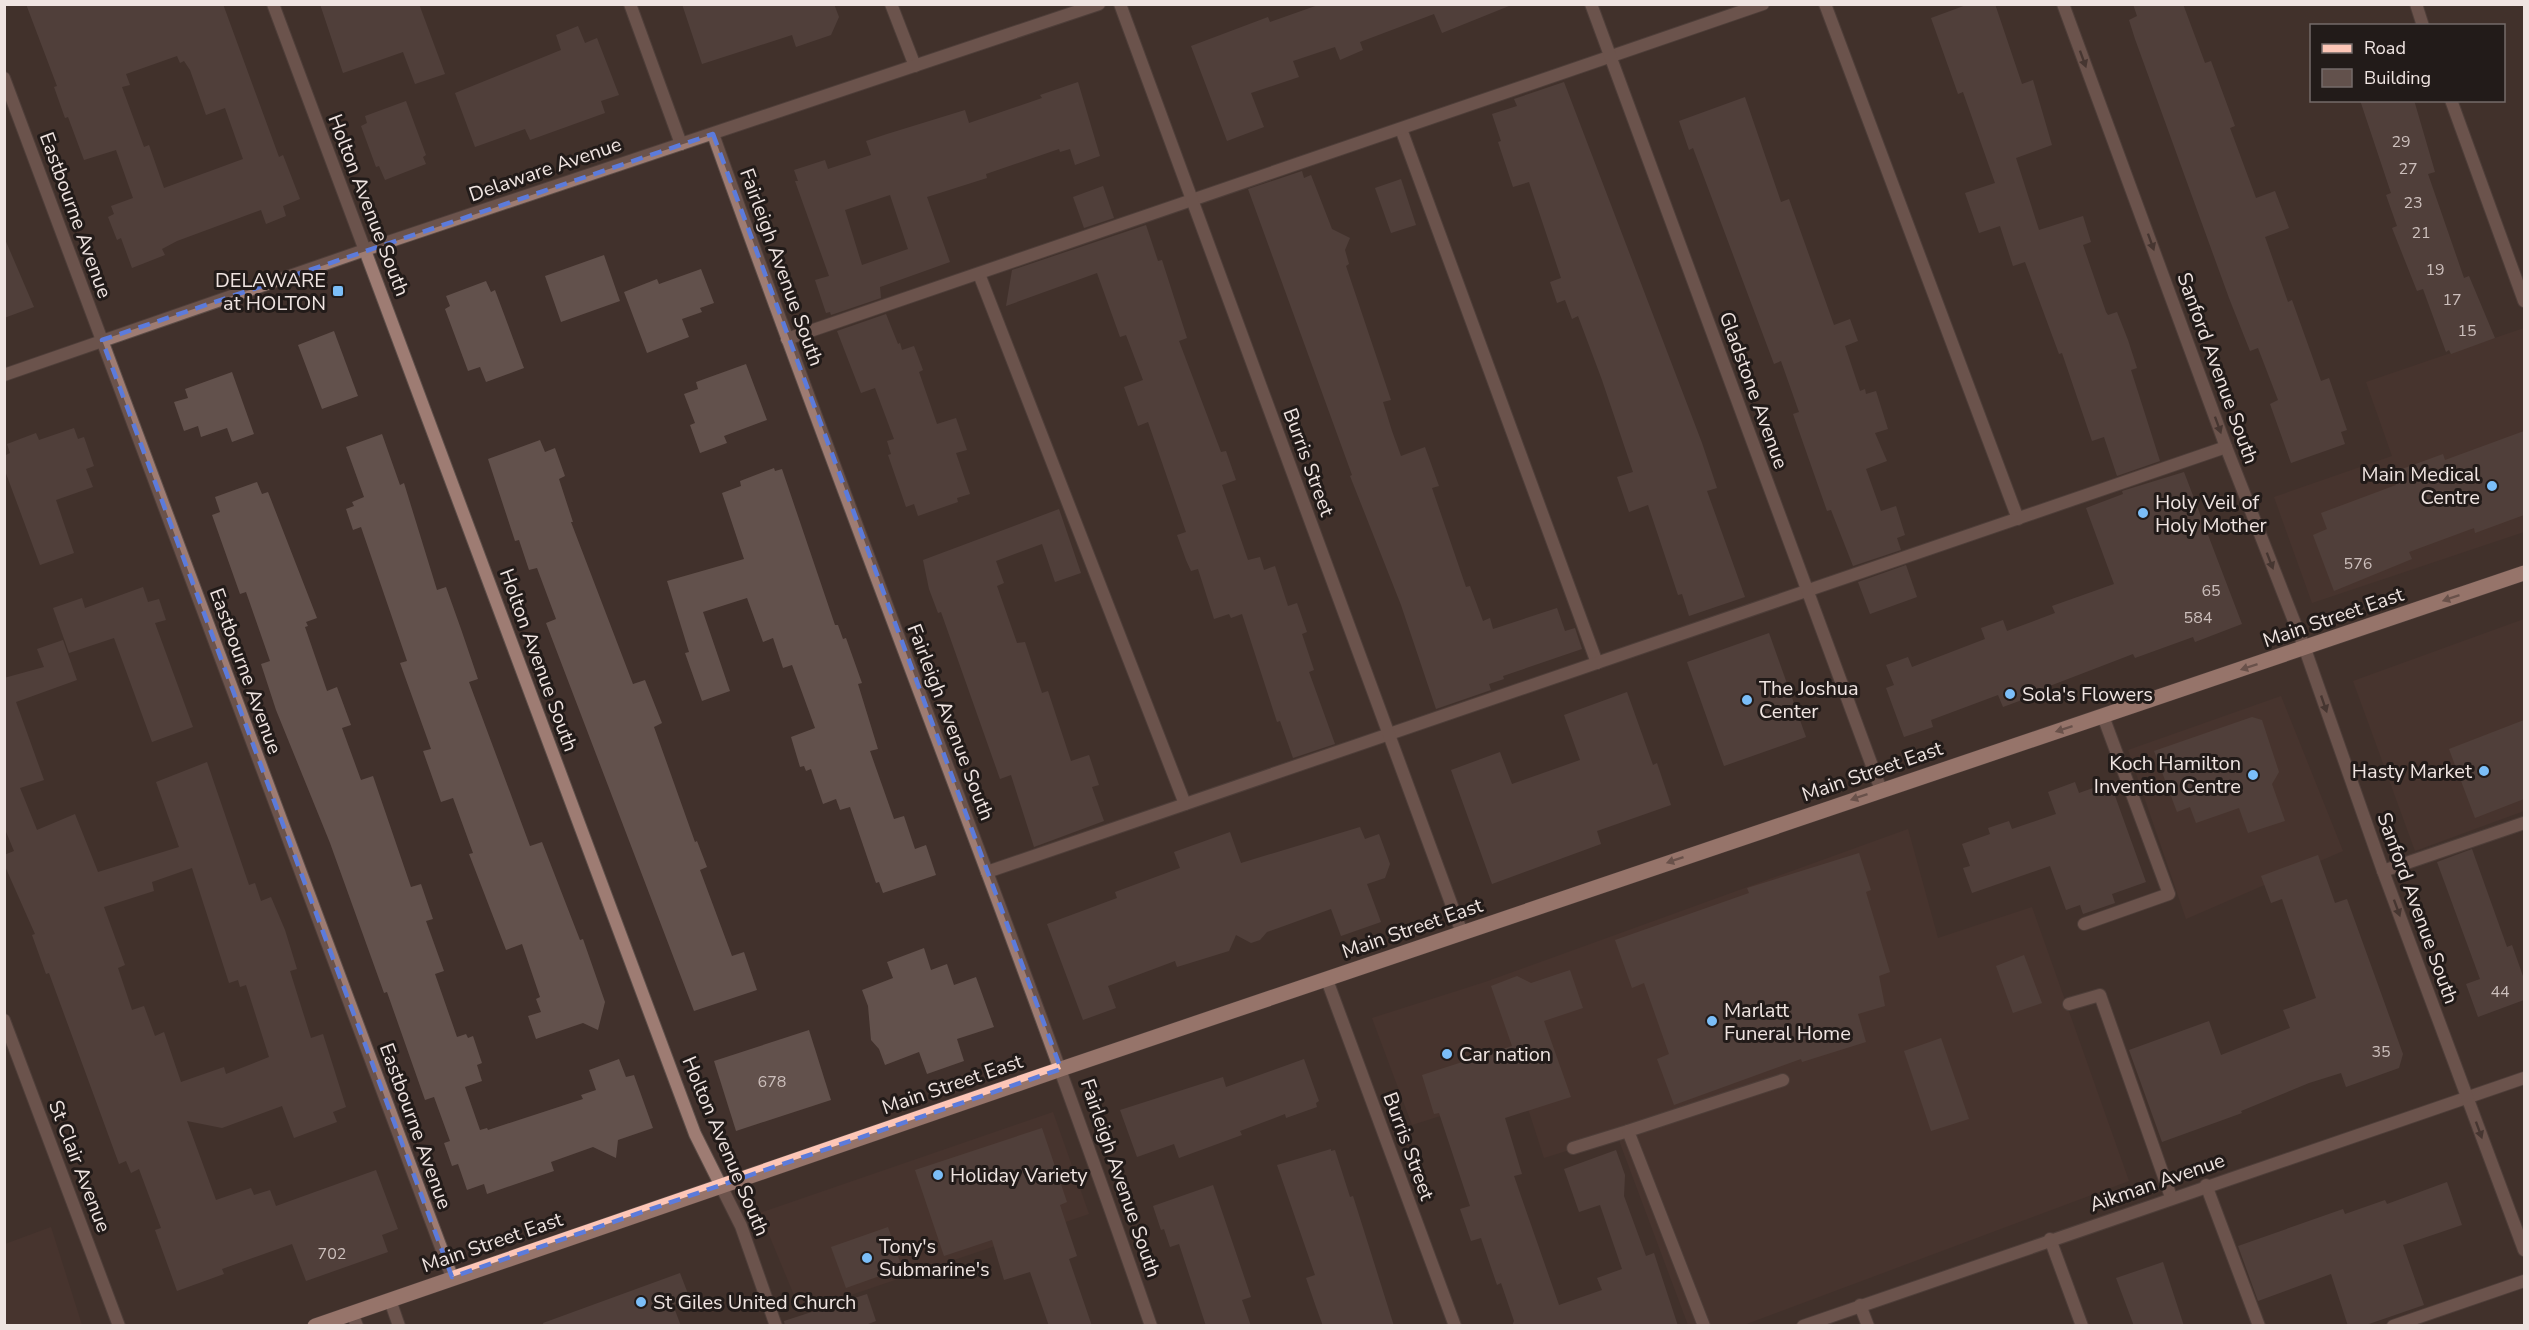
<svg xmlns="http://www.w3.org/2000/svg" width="2529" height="1330" viewBox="0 0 2529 1330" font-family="'Nunito Sans',sans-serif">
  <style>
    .built { fill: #4f3831 }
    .building { fill: #62514c; fill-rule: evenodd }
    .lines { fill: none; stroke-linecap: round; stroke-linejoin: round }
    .service-casing { stroke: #5d4e49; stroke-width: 14 }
    .minor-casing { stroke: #5d4e49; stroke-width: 14 }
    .tertiary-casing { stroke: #5d4e49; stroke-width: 14 }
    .primary-casing { stroke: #5d4e49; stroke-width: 16 }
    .service { stroke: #9e7c73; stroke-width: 12 }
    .minor { stroke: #9e7c73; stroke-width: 12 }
    .tertiary { stroke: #9e7c73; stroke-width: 12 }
    .primary { stroke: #fdc6b7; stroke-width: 15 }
    .oneway { fill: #4d3d38 }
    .oneway2 { fill: #9a7970 }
    .marked { fill: none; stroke: #5c7bdb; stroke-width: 4.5; stroke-dasharray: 12 8; stroke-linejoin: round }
    .poi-dot { fill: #7bbef8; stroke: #221b19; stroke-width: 2 }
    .labels { text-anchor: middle; stroke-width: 6; stroke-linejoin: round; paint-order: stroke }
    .number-label { font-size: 16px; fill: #ccbfbc }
    .street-label { font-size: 20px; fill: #efe4e1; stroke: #221b19 }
    .poi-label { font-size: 20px; fill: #efe4e1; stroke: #221b19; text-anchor: start }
  </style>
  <rect width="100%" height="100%" fill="#41312c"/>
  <g class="built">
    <polygon points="2524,328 2524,532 2312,603 2274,497 2392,456 2366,382"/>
    <polygon points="2524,619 2524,811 2415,851 2353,681"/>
    <polygon points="2281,696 2343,851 2186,919 2128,750"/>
    <polygon points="1908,829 1938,938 2032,907 2129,1181 1744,1325 1688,1325 1617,1135 1544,1158 1522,1090 1412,1125 1372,1018 1485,982"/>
    <polygon points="1053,1112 1089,1214 801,1312 760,1213"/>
    <polygon points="51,1227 82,1325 5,1325 5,1244"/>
  </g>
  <g class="building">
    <path d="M26,4H223L279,157L283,155L300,199L283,206L286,216L266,224L261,210L177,241L162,249L165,255L132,268L121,238L117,240L108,217L114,214L111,206L133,198L116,150L84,160L68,117L65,118L54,87L57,86ZM177,56L180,63L184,61L190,70L206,115L225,108L243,159L164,188L149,145L144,147L122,87L130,85L126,74Z"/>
    <polygon points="320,4 419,4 445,74 415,84 403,52 343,73"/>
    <polygon points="682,4 834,4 839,17 831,35 796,47 792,35 702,64"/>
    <polygon points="1321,4 1509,4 1509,6 1442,33 1434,14 1360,42 1363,50 1340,60 1335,47 1293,61 1299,77 1251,93 1264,127 1227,141 1191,46 1268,17 1270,22"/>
    <polygon points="1969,4 1995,4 2022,84 2033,80 2052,145 2016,158 2039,230 2083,216 2091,242 2083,245 2106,312 2108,315 2117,312 2128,340 2137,368 2131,370 2160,461 2117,476 2104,437 2092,441 2062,353 2059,354 2025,262 2013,266 2000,226 1979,233 1965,193 1995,183 1963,92 1958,94 1931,18"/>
    <polygon points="2133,4 2183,4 2205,63 2211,61 2235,126 2230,128 2256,198 2275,191 2289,228 2265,237 2288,302 2292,300 2321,381 2329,378 2347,430 2341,432 2345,444 2291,463 2270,404 2278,400 2258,348 2250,351 2229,298 2135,39 2129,20 2137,16"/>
    <polygon points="578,26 585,43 597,38 619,95 601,101 605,113 530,140 525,129 475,147 455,93 561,50 556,35"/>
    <path d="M1078,82L1100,156L1075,165L1070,149L1060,152L1059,149L986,174L987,178L927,197L950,262L880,287L881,298L831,315L830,312L826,313L815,280L829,276L795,181H798L794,170L825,160L828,169L871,155L866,141L887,134L965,110L969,123L1042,98L1040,95ZM890,195L908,249L862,265L845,210Z"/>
    <polygon points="1564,82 1702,443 1717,488 1707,491 1745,597 1689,616 1682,594 1678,595 1648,505 1629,512 1617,477 1633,472 1602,380 1578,316 1572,319 1565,300 1557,303 1550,282 1561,278 1529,182 1513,187 1498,142 1501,141 1492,114 1517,106 1514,99"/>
    <polygon points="1745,97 1781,202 1789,199 1834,325 1850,319 1858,341 1845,346 1860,391 1865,389 1866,394 1876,391 1888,429 1875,433 1887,461 1866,469 1881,511 1896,506 1905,535 1897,538 1901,550 1853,566 1831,510 1827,511 1793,414 1799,412 1781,361 1774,364 1693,148 1689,150 1679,121"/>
    <polygon points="2360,100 2414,100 2435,172 2428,174 2464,278 2469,276 2495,338 2451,354 2449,350 2446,352 2423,289 2417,291 2392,228 2397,226 2386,195 2391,193"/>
    <polygon points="406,101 426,155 423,157 426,164 385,180 379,166 376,167 361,126 367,123 365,116"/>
    <polygon points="1302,171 1304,178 1311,175 1332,229 1350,238 1345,250 1349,264 1346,266 1391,400 1383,402 1392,431 1401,456 1425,447 1439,486 1432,488 1466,587 1470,586 1483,621 1490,618 1493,629 1557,608 1565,631 1575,628 1582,649 1503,676 1504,679 1489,684 1491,690 1436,709 1401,605 1350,476 1352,475 1248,189"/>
    <polygon points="1401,179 1416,225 1391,233 1375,188"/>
    <polygon points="1103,186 1114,218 1084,228 1073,197"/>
    <polygon points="1146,225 1158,261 1162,260 1187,338 1179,341 1221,452 1226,451 1236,480 1222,485 1248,560 1260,557 1264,570 1275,566 1288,606 1297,603 1307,632 1302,634 1314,670 1309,672 1335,744 1293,758 1280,721 1277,722 1242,614 1231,618 1229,614 1214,619 1198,569 1191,571 1186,560 1177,535 1186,532 1148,422 1138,426 1124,387 1143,380 1126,335 1120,337 1097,273 1006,306 1012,270"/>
    <polygon points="4,237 34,307 4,318"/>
    <polygon points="604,255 620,301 561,322 545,276"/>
    <polygon points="701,269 714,303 700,308 702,312 682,319 689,337 647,353 624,292 657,279 659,284"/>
    <polygon points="486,281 491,292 495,290 524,368 486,382 480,367 468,371 445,309 450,306 446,296"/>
    <polygon points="886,314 898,344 900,343 902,350 914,346 923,370 919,372 937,424 956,418 967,450 956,453 970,494 957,498 958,502 918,516 914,504 906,507 888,455 891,454 887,441 894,439 875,388 861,393 837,331"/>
    <polygon points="334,331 358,396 322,409 298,345"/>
    <polygon points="746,364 767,420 724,436 727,443 700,453 690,425 695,423 684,394 698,389 696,382"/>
    <polygon points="232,372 254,434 232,442 227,428 201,437 198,426 184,431 174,402 188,398 185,389"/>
    <polygon points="74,428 78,439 84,437 94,466 86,469 93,487 56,500 74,553 40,565 4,468 4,456 10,453 7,444 36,433 39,440"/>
    <polygon points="2524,431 2524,515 2475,533 2474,528 2409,552 2412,559 2334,591 2313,535 2327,529 2321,513 2396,485 2391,473 2443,454 2445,460"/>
    <polygon points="382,434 400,485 404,483 437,590 446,587 461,629 478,679 469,682 530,846 542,842 580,940 583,939 605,1002 598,1030 583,1023 536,1039 528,1016 541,1012 536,999 540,997 522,944 506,950 469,854 473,853 453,798 441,802 423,751 431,749 400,663 407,661 361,527 353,530 346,509 354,506 352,502 364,497 346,447"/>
    <polygon points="540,440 545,452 555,448 565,476 559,479 573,522 571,522 633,684 645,680 662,723 654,727 695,842 697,841 707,867 700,870 732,956 744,952 757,990 694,1011 546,623 556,619 537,568 529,570 519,540 515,541 488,459"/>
    <polygon points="774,468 775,471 782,469 835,625 838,625 843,639 846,638 862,683 858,684 878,749 870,751 894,819 904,816 915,849 926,845 936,875 883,893 879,882 876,883 850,807 840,810 836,799 823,804 811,769 806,771 804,766 800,767 791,737 815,728 792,665 783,668 773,638 763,642 747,598 703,612 730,691 702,701 685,653 689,652 667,581 744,559 722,493 741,486 740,481"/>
    <polygon points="2184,472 2242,624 2195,642 2193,637 2135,658 2133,654 2034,692 2035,695 2003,707 1998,695 1931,720 1933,727 1904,737 1886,688 1894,685 1886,665 1908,657 1912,667 1985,639 1981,628 2003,620 2007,631 2055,613 2052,606 2114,584 2086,508 2123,494 2122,491"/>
    <polygon points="257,482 262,494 268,492 317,618 306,622 308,626 305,627 327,691 337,687 351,725 342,728 361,780 373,776 411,887 421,884 433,919 426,921 444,971 435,974 457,1037 466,1034 468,1038 473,1036 482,1063 477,1065 482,1081 465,1087 480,1130 487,1128 488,1130 583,1099 581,1095 596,1090 589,1070 619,1059 626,1077 634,1075 653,1128 618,1140 616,1158 593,1147 551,1162 554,1171 487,1194 484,1184 467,1190 458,1164 452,1166 444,1143 450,1141 434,1097 425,1100 387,992 384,993 330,843 276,710 261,664 270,661 246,592 240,594 212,515 220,512 215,497"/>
    <polygon points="1059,509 1081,573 1055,582 1042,544 996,561 1004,583 997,586 1017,643 1025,642 1042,693 1048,691 1071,761 1089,755 1099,785 1092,787 1104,821 1034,847 1011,775 1000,779 941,612 938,613 929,589 923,560"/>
    <polygon points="1906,565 1917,597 1870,614 1858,582"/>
    <polygon points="143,587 148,602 159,599 166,620 155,623 193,727 152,742 114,638 69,653 53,608 82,598 85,608"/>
    <polygon points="1769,633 1806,737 1724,766 1687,662"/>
    <path d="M63,640L77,680L16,702L44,780L20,788L37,830L75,814L98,872L179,847L156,782L207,762L249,885L255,883L261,901L271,897L285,930L297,969L290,971L311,1038L323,1034L346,1107L333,1112L337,1122L294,1138L282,1106L222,1128L187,1121L216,1200L251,1188L254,1195L270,1190L276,1206L376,1170L398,1229L382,1235L388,1252L306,1281L292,1244L222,1269L224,1274L177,1291L155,1230L161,1228L139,1169L131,1173L126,1161L119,1164L49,973L46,974L32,935L35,934L4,864V855L14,851L4,827V678L44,667L37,649ZM192,868L229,983L238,980L240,987L246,985L269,1057L226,1074L224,1067L181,1082L164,1032L155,1036L144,1006L132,1010L118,968L125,965L104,907L154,891L152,882Z"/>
    <polygon points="1627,692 1653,765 1657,763 1671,805 1597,831 1601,844 1492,884 1451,770 1500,752 1512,784 1580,760 1564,715"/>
    <polygon points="2252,717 2262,720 2279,772 2272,784 2285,821 2248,833 2239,808 2196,823 2190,807 2177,812 2154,751"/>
    <polygon points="2524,720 2524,799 2475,818 2449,749"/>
    <polygon points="2075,782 2079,793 2110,782 2146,882 2112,894 2115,903 2083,914 2080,905 2066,910 2050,866 1972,893 1963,868 1970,866 1962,844 1990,834 1988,828 2009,821 2012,829 2056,814 2048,792"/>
    <polygon points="1360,827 1365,839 1379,834 1390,864 1385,878 1367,884 1381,922 1341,936 1331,909 1267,932 1260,940 1251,943 1236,935 1229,951 1177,967 1175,961 1108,986 1116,1008 1083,1020 1047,924 1117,898 1115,892 1180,868 1174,852 1230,832 1241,863"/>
    <polygon points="2472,849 2507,947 2512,945 2524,979 2524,1000 2478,1017 2466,984 2480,979 2437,862"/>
    <polygon points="1859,853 1871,890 1866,892 1890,972 1879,976 1885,1006 1858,1014 1866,1042 1802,1062 1801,1059 1674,1105 1657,1059 1669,1054 1644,983 1632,988 1615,940 1749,893 1747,888"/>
    <polygon points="2318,855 2335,903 2347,899 2403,1054 2399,1068 2346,1087 2341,1073 2309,1083 2241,1111 2242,1113 2162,1142 2129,1050 2209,1021 2221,1055 2290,1028 2283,1010 2316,998 2282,899 2271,903 2261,876"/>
    <polygon points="924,948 931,970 947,964 954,985 976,977 994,1027 957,1039 964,1061 927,1074 919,1052 885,1065 879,1049 871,1040 868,1006 862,990 893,978 887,962"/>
    <polygon points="2024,955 2042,1003 2013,1013 1996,966"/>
    <polygon points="1570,970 1583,1008 1544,1021 1571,1097 1505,1118 1522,1174 1514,1176 1559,1305 1602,1290 1597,1278 1622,1269 1600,1205 1579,1212 1564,1169 1616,1150 1625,1175 1624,1196 1646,1256 1654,1253 1678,1326 1512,1326 1514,1321 1501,1283 1497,1285 1481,1238 1471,1241 1460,1209 1470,1206 1439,1113 1434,1114 1422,1075 1512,1046 1491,986 1517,976 1531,983"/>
    <polygon points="809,1030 831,1100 736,1131 714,1061"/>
    <polygon points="1941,1038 1969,1119 1931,1131 1904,1051"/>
    <polygon points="1304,1059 1319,1101 1316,1103 1317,1107 1286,1118 1285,1114 1240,1131 1242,1135 1179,1158 1174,1144 1137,1157 1120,1110 1223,1077 1226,1087"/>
    <polygon points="1042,1128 1067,1202 1060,1205 1077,1256 1069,1259 1092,1326 1049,1326 1030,1272 1004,1280 992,1240 944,1256 915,1170"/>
    <polygon points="1331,1149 1331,1151 1335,1150 1350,1197 1353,1196 1394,1326 1323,1326 1316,1307 1306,1278 1315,1275 1277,1165"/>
    <polygon points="2447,1182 2462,1225 2403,1245 2424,1305 2363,1326 2348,1326 2331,1274 2258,1301 2238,1246 2343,1209 2345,1214 2385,1200 2387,1204"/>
    <polygon points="1213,1185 1251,1297 1242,1300 1251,1326 1206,1326 1179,1244 1170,1247 1164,1229 1161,1230 1153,1206"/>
    <polygon points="888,1227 902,1268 846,1288 831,1247"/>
    <polygon points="2163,1262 2184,1326 2134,1326 2116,1278"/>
    <polygon points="680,1273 690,1299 673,1305 681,1326 544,1326 543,1323"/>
    <polygon points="867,1294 876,1321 863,1326 785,1326 784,1321"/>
  </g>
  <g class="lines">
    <defs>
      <g id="service">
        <polyline points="1825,4 2018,519"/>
        <polyline points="1401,129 1597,663"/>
        <polyline points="979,274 1185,804"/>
        <polyline points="787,339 1763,4"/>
        <polyline points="2383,871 2524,823"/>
        <polyline points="987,872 2226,447"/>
        <polyline points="2084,924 2169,894 2103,716"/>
        <polyline points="2069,1004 2100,995 2171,1197"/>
        <polyline points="1573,1148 1628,1131"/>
        <polyline points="2206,1185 2259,1326"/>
        <polyline points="1860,1305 1868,1326"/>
        <polyline points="1704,1326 1628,1131 1783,1080"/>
        <polyline points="2393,1326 2524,1281"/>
      </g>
      <g id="minor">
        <polyline points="273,4 695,1134 741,1226 776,1326"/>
        <polyline points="630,4 681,144"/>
        <polyline points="891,4 915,66"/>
        <polyline points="1120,4 1462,933"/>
        <polyline points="1591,4 1881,790"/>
        <polyline points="2063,4 2226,447 2305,649"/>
        <polyline points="2416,4 2423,26"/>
        <polyline points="4,78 452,1277"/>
        <polyline points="2451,100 2524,301"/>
        <path d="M713,134C855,533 1013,925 1151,1326"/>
        <polyline points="1327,980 1455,1326"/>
        <polyline points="4,1020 119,1326"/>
        <polyline points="2050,1239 2082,1326"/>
        <polyline points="390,1300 399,1326"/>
        <polyline points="352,1313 357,1326"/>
        <polyline points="1803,1326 2524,1078"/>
      </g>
      <g id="tertiary">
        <polyline points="4,375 388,242 1099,4"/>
        <polyline points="2305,649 2383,871 2524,1250"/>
      </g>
      <polyline id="primary" points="315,1326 1061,1069 2524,573"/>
    </defs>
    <use href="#service" class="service-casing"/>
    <use href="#minor" class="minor-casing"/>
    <use href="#tertiary" class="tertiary-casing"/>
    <use href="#primary" class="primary-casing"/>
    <use href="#service" class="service"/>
    <use href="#minor" class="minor"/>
    <use href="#tertiary" class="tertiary"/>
    <use href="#primary" class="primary"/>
  </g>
  <defs><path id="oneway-solid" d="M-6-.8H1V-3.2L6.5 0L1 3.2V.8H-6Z" transform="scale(1.5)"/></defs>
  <g class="oneway">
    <use href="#oneway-solid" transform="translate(2083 59) rotate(70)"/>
    <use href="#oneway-solid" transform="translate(2151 242) rotate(70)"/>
    <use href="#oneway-solid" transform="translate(2218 425) rotate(70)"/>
    <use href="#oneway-solid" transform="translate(2270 561) rotate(69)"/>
    <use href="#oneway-solid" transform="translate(2324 704) rotate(71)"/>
    <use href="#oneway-solid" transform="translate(2397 908) rotate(70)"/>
    <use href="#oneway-solid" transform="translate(2479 1130) rotate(70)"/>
  </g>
  <g class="oneway2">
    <use href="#oneway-solid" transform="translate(2451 598) rotate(161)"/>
    <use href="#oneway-solid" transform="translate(2249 667) rotate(162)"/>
    <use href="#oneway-solid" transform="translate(2064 729) rotate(162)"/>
    <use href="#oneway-solid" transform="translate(1859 797) rotate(161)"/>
    <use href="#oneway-solid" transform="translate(1675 860) rotate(161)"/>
  </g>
  <path d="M0 0H2529V1330H0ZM713,134L1061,1069L452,1277L102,340Z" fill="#41312c" fill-opacity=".55" fill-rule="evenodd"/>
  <path class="marked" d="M713,134L1061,1069L452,1277L102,340Z"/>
  <g class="poi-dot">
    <rect x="332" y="285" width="12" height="12" rx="3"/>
    <circle cx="2492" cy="486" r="6"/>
    <circle cx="2143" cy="513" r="6"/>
    <circle cx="2010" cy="694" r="6"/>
    <circle cx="1747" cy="700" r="6"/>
    <circle cx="2484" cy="771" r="6"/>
    <circle cx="2253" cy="775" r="6"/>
    <circle cx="1712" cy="1021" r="6"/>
    <circle cx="1447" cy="1054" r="6"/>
    <circle cx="938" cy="1175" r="6"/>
    <circle cx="867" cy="1258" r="6"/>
    <circle cx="641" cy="1302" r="6"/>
  </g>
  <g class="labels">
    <g class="number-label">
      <text x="2401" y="147">29</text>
      <text x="2408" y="174">27</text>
      <text x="2413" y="208">23</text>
      <text x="2421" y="238">21</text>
      <text x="2435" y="275">19</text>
      <text x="2452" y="305">17</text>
      <text x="2467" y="336">15</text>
      <text x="2358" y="569">576</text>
      <text x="2211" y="596">65</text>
      <text x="2198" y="623">584</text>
      <text x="2500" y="997">44</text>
      <text x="2381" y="1057">35</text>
      <text x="772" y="1087">678</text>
      <text x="332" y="1259">702</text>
    </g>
    <g class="street-label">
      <text transform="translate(545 169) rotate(-19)" y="7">Delaware Avenue</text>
      <text transform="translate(369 205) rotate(69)" y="7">Holton Avenue South</text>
      <text transform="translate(76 215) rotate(70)" y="7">Eastbourne Avenue</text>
      <text transform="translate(782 267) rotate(70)" y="7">Fairleigh Avenue South</text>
      <text transform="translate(2218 368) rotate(70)" y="7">Sanford Avenue South</text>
      <text transform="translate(1754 390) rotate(70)" y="7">Gladstone Avenue</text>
      <text transform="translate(1309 462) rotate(70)" y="7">Burris Street</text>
      <text transform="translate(2333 617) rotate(-19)" y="7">Main Street East</text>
      <text transform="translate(539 660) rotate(70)" y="7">Holton Avenue South</text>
      <text transform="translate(246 671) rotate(70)" y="7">Eastbourne Avenue</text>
      <text transform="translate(951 722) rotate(69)" y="7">Fairleigh Avenue South</text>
      <text transform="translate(1872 771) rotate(-19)" y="7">Main Street East</text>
      <text transform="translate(2418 908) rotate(70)" y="7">Sanford Avenue South</text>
      <text transform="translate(1412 928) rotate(-19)" y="7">Main Street East</text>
      <text transform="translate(952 1084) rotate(-19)" y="7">Main Street East</text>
      <text transform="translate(416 1126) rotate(70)" y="7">Eastbourne Avenue</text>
      <text transform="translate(726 1146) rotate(67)" y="7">Holton Avenue South</text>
      <text transform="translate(1409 1146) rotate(70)" y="7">Burris Street</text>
      <text transform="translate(80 1166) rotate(69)" y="7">St Clair Avenue</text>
      <text transform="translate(1121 1178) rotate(71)" y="7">Fairleigh Avenue South</text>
      <text transform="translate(2157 1182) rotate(-19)" y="7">Aikman Avenue</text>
      <text transform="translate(492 1242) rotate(-19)" y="7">Main Street East</text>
    </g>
    <g class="poi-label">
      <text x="326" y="287" text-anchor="end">DELAWARE<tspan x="326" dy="23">at HOLTON</tspan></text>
      <text x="2480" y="481" text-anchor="end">Main Medical<tspan x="2480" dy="23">Centre</tspan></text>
      <text x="2155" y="509">Holy Veil of<tspan x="2155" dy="23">Holy Mother</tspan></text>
      <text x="1759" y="695">The Joshua<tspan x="1759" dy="23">Center</tspan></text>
      <text x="2022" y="701">Sola's Flowers</text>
      <text x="2241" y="770" text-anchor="end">Koch Hamilton<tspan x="2241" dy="23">Invention Centre</tspan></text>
      <text x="2472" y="778" text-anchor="end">Hasty Market</text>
      <text x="1724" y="1017">Marlatt<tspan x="1724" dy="23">Funeral Home</tspan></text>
      <text x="1459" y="1061">Car nation</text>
      <text x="950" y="1182">Holiday Variety</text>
      <text x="879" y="1253">Tony's<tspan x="879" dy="23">Submarine's</tspan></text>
      <text x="653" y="1309">St Giles United Church</text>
    </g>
  </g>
  <rect width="2529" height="1330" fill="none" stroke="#efe4e1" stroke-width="12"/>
  <rect x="2310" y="24" width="195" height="78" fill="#221b19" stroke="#746b69" stroke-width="1.5"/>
  <rect x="2322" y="44" width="30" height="9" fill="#fdc6b7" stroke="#746b69" stroke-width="1.5"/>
  <text x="2364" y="54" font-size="18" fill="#efe4e1">Road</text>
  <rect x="2322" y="69" width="30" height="18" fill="#62514c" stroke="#746b69" stroke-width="1.5"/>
  <text x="2364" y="84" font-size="18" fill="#efe4e1">Building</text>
</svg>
